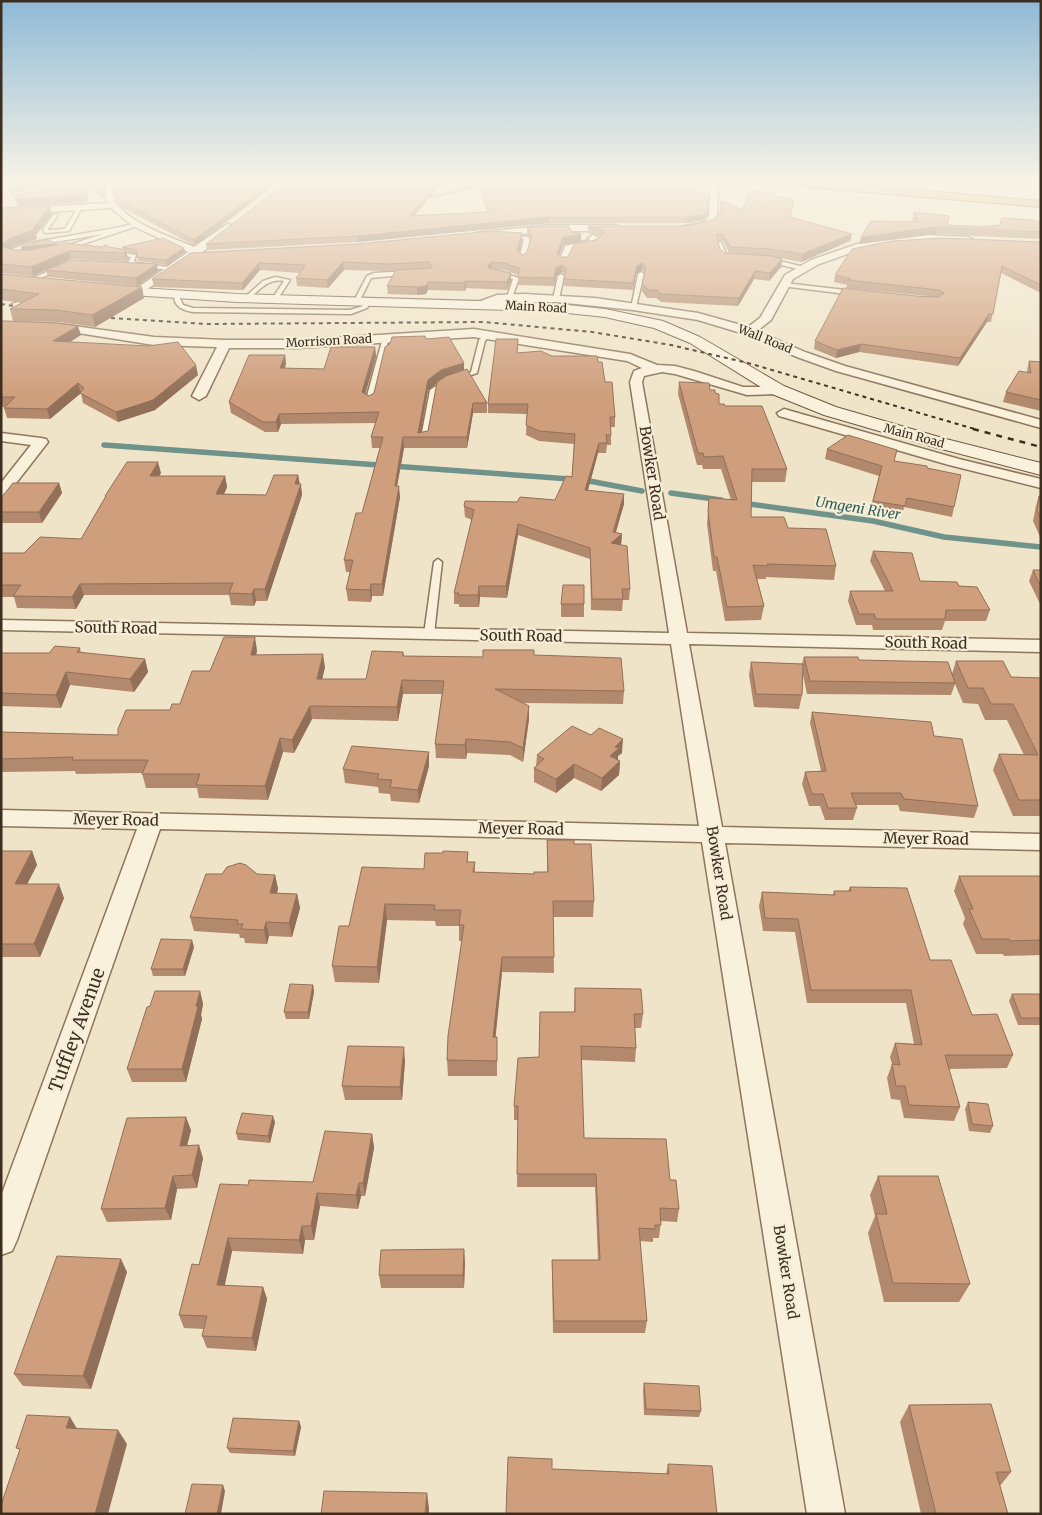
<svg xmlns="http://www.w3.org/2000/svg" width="1042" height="1515" viewBox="0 0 1042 1515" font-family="Merriweather,serif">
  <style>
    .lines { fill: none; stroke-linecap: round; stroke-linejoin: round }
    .stream-far1 { stroke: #6f938a; stroke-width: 3 }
    .stream { stroke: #6f938a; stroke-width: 5.5 }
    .service-casing { stroke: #8d765c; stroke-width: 3 }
    .minor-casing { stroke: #8d765c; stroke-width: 3 }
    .secondary-casing { stroke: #6f573f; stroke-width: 2 }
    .motorway-casing { stroke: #5b4430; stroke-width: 2 }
    .path-far1 { stroke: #8d765c; stroke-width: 1; stroke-dasharray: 2 1; stroke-linecap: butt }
    .path { stroke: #8d765c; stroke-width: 2; stroke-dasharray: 2 1; stroke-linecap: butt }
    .service { fill: #faf1dc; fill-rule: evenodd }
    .minor { fill: #faf1dc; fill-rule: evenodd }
    .secondary { fill: #faf1dc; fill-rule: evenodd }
    .motorway { fill: #e0a458; fill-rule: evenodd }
    .rail-far1 { stroke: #3d2e20; stroke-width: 2; stroke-dasharray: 4 4; stroke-linecap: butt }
    .rail { stroke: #3d2e20; stroke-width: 2.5; stroke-dasharray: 6 6; stroke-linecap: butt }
    .wall { fill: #b2896c; fill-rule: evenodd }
    .shaded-wall { fill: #916f58 }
    .building { fill: #cf9f7d; stroke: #916f58 }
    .labels { text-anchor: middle; stroke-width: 4.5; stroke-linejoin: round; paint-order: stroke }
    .far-street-label { font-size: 12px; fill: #3d2e20; stroke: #f7eed8 }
    .far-water-label { font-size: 14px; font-style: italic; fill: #2f5d5a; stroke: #f7eed8 }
    .street-label { font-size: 15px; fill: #3d2e20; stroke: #f7eed8 }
    .near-street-label { font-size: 18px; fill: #3d2e20; stroke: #f7eed8 }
  </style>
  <rect width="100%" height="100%" fill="#f0e4c8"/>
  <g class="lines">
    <polyline class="stream-far1" points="422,197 441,195 492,183"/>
    <g class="stream">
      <polyline points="104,445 584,480 642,491"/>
      <polyline points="671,493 721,500"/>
      <polyline points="742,503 873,521 944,537 1041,547"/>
    </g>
    <defs>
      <g id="service">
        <polygon points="78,207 82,208 69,231 45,233 43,229 54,214 58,215 48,229 48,230 65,229"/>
        <polygon points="136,223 138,225 128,229 62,251 60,248 103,234 30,246 12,252 17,255 14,257 4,252 29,243 121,227"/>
        <polygon points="506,234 528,237 530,241 524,260 519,259 524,239 504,237"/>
        <polygon points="717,242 721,242 727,256 733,257 733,259 723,258"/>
        <polygon points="113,251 136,255 134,261 137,263 176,268 173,270 136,267 128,262 131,257 111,254"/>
        <polygon points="767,258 804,267 805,268 802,270 765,261"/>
        <polygon points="60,266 62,269 29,283 24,282"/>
        <polygon points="410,271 412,274 371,278 359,302 354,301 367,276 374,273"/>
        <polygon points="496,271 519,278 512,298 507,297 513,279 494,274"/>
        <polygon points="641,272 644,274 636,307 631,308 638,274"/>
        <polygon points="561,274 564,276 559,299 556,301 553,299 558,276"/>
        <path d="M275,277L290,280L277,300L272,299L284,281C268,278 259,290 249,299H245V297L263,281Z"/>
        <polygon points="784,283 854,291 857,293 854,295 782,286"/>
        <path d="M174,294H178L183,305L193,308L350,310L363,306L366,300L371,301L367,308L351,314L193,312C182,310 173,306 174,294Z"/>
        <polygon points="485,334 490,335 485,341 477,373 446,384 436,391 427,441 420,443 430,390 442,382 471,372 479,340"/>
        <polygon points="384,336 388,341 373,403 369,405 365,403 382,341 381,338"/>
        <polygon points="438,559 442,562 434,634 429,637 424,634 434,562"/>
      </g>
      <g id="minor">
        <path d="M105,183H113C113,188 112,194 114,199C126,223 171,237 194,247L226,225L229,224L234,227L200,254L137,296L132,293L133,291L188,252L133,226L111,208L1,215V209L108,203L105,196Z"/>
        <polygon points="714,183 718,186 717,220 710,226 681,231 681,227 704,222 709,217 710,186"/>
        <polygon points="549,225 616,225 621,228 616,231 549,231 475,239 470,236 475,233"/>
        <polygon points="593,235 602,240 598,244 572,250 568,263 560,263 559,261 565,246 590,240 588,238"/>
        <polygon points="927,235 968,237 973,240 968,243 927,241 889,244 859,250 819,264 793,279 771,320 757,331 805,352 845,366 1041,420 1041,428 836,371 797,357 741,333 698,320 633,310 557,302 499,302 482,307 476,304 478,302 497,295 524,294 595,298 698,313 748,327 760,318 785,275 811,260 857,244 889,238"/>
        <polygon points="1,322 59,324 154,337 225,340 298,340 474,329 630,354 657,365 675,366 694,371 743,387 783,387 785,390 778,394 747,395 675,374 662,372 644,376 642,382 687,633 1041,640 1041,652 689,644 722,827 1041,834 1041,850 725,843 845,1514 807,1514 702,842 160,829 17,1240 12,1251 1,1255 1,1196 137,829 1,826 1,810 699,826 671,644 1,630 1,620 669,633 630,382 634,371 642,368 627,361 474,337 298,348 229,348 206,396 199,400 192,396 217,347 154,345 59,330 1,328"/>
        <polygon points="784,409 959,459 1041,479 1041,488 949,465 779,416 777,413"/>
        <polygon points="1,433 41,438 46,439 48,442 6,496 1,498 1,483 31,445 1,441"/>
      </g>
      <polygon id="secondary" points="106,286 237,294 549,303 605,309 663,321 700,337 784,386 836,407 946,439 1041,463 1041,475 934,447 824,415 772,394 690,343 654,328 605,317 549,311 237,302 101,293 99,290"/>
      <polygon id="motorway" points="789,183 836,183 1041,201 1041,207 794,186"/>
    </defs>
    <use href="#service" class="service-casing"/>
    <use href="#minor" class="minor-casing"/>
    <use href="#secondary" class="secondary-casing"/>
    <use href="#motorway" class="motorway-casing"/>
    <polyline class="path-far1" points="1,184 5,195"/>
    <polyline class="path" points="11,304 17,301"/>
    <use href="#service" class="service"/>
    <use href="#minor" class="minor"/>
    <use href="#secondary" class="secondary"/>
    <use href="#motorway" class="motorway"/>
    <g class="rail-far1">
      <polyline points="1,304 28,308"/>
      <polyline points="95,317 206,324 484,322 592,332 671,345 748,363 978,430"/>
    </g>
    <polyline class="rail" points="973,429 1041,447"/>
  </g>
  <g class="wall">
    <polygon points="4,183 68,183 34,188 11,194"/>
    <polygon points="83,183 102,183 104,198 88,189 87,202 18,206 16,202 14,196"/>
    <polygon points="277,183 195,246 123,208 116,198 115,193"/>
    <polygon points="441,183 415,215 487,212 478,183 671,183 669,184 707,216 703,220 687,223 549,223 358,242 207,250 206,244"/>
    <path d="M775,197L794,200L790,217L852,234L850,241L801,262L770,256L782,259L781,267L769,281L754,279L738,306L661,302L656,298H647L642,291V283L645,273L642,270L636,274L633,290L564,286L565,274L562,272L556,276L554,286L518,285V275L505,270L495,269L511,273V280L507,290L466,288L465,291L428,290L426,294L417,295L388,294L387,286L396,271H386L344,270L328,288L297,286L296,278L300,273L260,270L243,290L154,287L152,279L191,253L522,241L519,252L523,255L527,252L530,239L527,235V228L571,231L581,234V241L563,245L559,256L560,257H568L600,236L588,233V226H688L712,220L720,213L721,201L743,210ZM718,241H723L729,253H725L720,249Z"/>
    <polygon points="50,206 52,214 36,235 37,239 14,246 9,249 15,250 22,250 21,247 57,245 109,247 123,249 122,247 184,248 185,252 167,265 138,261 137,254 126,252 128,258 126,262 71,259 52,268 158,271 137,286 48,277 46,270 33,276 1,273 1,209 24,209 24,207"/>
    <polygon points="914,212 947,225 982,227 1000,225 1002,218 1041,223 1041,239 936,234 859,244 914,222 912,219"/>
    <polygon points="1041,242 1041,293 1001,273 991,322 987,322 958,366 859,352 836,358 814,349 815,341 916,296 938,297 846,288 847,285 834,282 835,275"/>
    <polygon points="1,274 144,298 95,327 59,322 13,321 10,309 22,303 1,300"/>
    <polygon points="1,321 81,335 70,342 198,375 155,410 118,422 83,403 81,393 50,419 7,418 4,408 5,407 1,407"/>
    <path d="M426,339L464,363V370L487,403V413H473L467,448H404L397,486L400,497L383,596H372L371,602L348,601L346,589L350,572H346L344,560L362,513L380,448H372L371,437L376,423L281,424L278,432H265L231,413L229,402L285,355L286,364L285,368L324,369L375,347L376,357L365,394L369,396L374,393ZM437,383L428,431L420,433L428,390Z"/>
    <polygon points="518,339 517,353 598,362 615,417 615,427 610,427 611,435 611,445 607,445 606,453 598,453 588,490 624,504 616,532 622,534 621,545 630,589 629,600 623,600 622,611 591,610 590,559 518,535 507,598 480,597 479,607 459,607 459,604 454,604 454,593 472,520 465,517 464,506 517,502 555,500 572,477 574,444 539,441 526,435 527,414 488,413 488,404"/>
    <polygon points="1029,361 1041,362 1041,411 1003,402 1006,392 1027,373 1027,371"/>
    <polygon points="679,382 710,390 715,393 719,404 725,406 787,469 785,482 752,482 751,517 788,528 836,566 834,580 766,577 766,579 757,579 764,606 761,620 725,621 716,571 713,571 707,524 709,498 731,500 721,469 703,469 702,465 697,465 678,394"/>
    <polygon points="827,449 894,461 927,468 954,507 952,517 904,507 902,515 870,510 879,476 825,459"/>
    <polygon points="161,473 159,476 225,476 227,487 224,494 266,495 298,475 302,495 267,601 256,601 254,606 231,605 229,595 84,595 76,609 17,608 14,597 1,597 1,553 24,553 81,539 105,498 105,496"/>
    <polygon points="59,483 62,493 42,523 1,523 1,498"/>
    <polygon points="1039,496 1041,496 1041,539 1033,521 1036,506"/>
    <polygon points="873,551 920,581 959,586 990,610 986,621 945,621 942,630 873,630 872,625 856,625 848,601 850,591 885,591 870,561"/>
    <polygon points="1033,570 1041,570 1041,606 1029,581"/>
    <rect x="561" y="604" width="23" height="13"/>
    <polygon points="80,648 81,653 145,659 148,672 134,692 70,685 61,708 1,706 1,653 49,653"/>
    <polygon points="257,650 256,655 325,667 322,679 366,679 403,652 404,656 483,657 534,655 624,691 623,704 523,703 529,706 529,719 523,762 510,755 467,753 466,759 436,758 435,744 442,694 403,694 398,721 312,719 294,753 283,752 268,800 199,798 197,788 146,788 142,773 76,774 75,771 1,772 1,732 118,735 170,710 180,704 210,671"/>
    <polygon points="804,657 859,660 952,674 956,661 1011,677 1041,678 1041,816 1013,816 993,770 999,754 1024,755 1007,720 985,720 978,704 963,703 955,684 951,695 807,694 803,675 802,695 799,709 754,707 749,675 751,662 802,664"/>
    <polygon points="812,712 934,736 978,806 974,818 900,811 898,805 856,805 857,808 853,820 825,820 820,806 809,806 802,784 805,772 821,771 810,723"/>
    <polygon points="429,752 429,766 419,803 391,801 390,794 379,793 378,787 345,783 343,769"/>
    <polygon points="622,753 618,756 618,760 620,761 619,775 601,791 574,778 556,793 534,782 534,768 536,766 537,755"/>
    <polygon points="547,840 574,844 594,901 593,917 553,917 554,973 502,972 495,1037 497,1037 497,1076 448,1076 447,1060 462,941 459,941 459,926 436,926 435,921 387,920 379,983 335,982 332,966 349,926 424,869 468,852 468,862 475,862 475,872 534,874 547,872"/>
    <polygon points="1,851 32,851 37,865 27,884 64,898 40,957 1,957"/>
    <polygon points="222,874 275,875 278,889 277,893 297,894 300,908 292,937 269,936 267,944 245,943 244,938 240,938 239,934 194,931 190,917"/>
    <polygon points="959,876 1041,876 1041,955 1004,956 1003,954 976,954 963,924 965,918 954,891"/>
    <polygon points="850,887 930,960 972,1015 1013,1055 1007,1068 949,1069 960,1107 954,1121 904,1118 900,1100 891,1099 887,1078 892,1064 890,1057 895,1043 914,1044 906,1003 807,1003 795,932 763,931 759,906 762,892 833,895 834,891 848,891"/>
    <polygon points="194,947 185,976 153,976 151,969"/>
    <polygon points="313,985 314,992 309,1019 286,1019 284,1012"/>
    <polygon points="575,988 643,1014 641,1028 635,1028 636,1048 635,1062 581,1060 584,1138 670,1180 679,1209 677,1222 661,1221 659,1238 653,1238 653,1242 640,1241 647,1321 645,1333 553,1333 552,1273 552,1260 598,1260 595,1187 517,1187 518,1120 514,1120 514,1106 539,1057 574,1012"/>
    <polygon points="200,991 203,1004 201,1015 202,1019 186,1082 132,1082 127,1069"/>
    <polygon points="1012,994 1040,994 1041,1025 1018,1025 1009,1001"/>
    <polygon points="405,1061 402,1100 345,1100 342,1086"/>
    <polygon points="968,1102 993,1126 990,1133 969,1131 965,1109"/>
    <polygon points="275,1122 270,1143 238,1140 236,1133"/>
    <polygon points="191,1130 187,1145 203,1158 197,1188 177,1189 171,1220 107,1222 101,1209"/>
    <polygon points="372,1134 374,1148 365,1196 361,1196 358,1209 320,1206 314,1240 305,1240 303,1254 232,1251 225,1285 263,1287 267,1299 256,1351 207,1348 202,1336 204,1329 184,1328 179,1315 248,1185 313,1182"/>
    <polygon points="878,1176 970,1284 959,1302 884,1302 868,1233 875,1216 870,1195"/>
    <polygon points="465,1262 464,1288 381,1288 379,1275"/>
    <polygon points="127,1272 91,1389 23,1386 14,1374"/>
    <polygon points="644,1383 701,1411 699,1417 644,1415 643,1389"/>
    <polygon points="909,1405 1011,1472 1000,1486 1008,1514 921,1514 900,1422"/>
    <polygon points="299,1421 301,1427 295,1456 230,1453 227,1448"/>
    <polygon points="668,1464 717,1514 552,1469 666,1474"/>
  </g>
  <g class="shaded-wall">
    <polygon points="30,183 68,183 34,188 11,194 10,189"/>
    <polygon points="86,183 88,189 87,202 18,206 17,199"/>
    <polygon points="102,183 103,187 104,198 102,191"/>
    <polygon points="270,183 277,183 195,246 194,240"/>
    <polygon points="437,183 441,183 410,221 410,216"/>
    <polygon points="50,206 52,214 36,235 37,239 14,246 4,252 5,256 2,244 11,238 33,229"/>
    <polygon points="708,211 707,216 703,220 687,223 687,217"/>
    <polygon points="549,217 549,223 358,242 357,236"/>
    <polygon points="937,227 936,234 859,244 861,237"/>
    <polygon points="522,233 522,241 517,259 517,251"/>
    <polygon points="581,234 581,241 563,245 557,262 557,254 563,238"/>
    <polygon points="852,234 850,241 801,262 802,254"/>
    <polygon points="57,244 58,248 22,252 21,247"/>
    <polygon points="184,248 185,252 167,265 166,260"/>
    <polygon points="126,250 128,258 126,262 124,253"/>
    <polygon points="69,251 71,259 33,276 31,267"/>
    <polygon points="782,259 781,267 769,281 770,273"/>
    <polygon points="343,262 344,270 328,288 327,280"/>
    <polygon points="492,262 492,269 488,273 488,265"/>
    <polygon points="259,263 260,270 243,290 242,283"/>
    <polygon points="643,263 642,270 636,274 633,290 633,283 637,266"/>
    <polygon points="157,264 158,271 137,286 136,278"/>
    <polygon points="562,265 562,272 556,276 554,286 554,278 556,268"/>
    <polygon points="755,271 754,279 738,306 739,298"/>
    <polygon points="511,273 511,280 507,290 507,282"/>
    <polygon points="465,281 466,288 465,291 464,283"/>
    <polygon points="428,282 428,290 426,294 417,295 417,287"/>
    <polygon points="142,287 144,298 95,327 92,315"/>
    <polygon points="989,314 987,322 958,366 960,358"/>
    <polygon points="78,326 81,335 56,350 53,341"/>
    <polygon points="861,344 859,352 836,358 837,350"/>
    <polygon points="375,347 376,357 363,402 362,392"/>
    <polygon points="285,355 286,364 281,378 280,368"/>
    <polygon points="464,363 464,372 441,380 428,390 420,437 418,433 428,380 441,370"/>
    <polygon points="196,365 198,375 155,410 118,422 116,412"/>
    <polygon points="78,383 81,393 50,419 47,409"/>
    <polygon points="473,403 473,413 467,448 467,437"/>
    <polygon points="279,414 281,424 278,432 276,422"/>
    <polygon points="403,437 404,448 395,497 395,486"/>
    <polygon points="599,443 598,453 585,501 585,490"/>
    <polygon points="158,462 161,473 153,486 150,476"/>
    <polygon points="298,475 300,486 295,484"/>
    <polygon points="225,476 227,487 219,505 216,494"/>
    <polygon points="59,483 62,493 42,523 39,512"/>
    <polygon points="301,484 302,495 267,601 265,589"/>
    <polygon points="399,486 400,497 383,596 382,584"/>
    <polygon points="624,494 624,504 613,541 622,534 621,545 611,543"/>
    <polygon points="518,524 518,535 507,598 506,586"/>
    <polygon points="80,584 84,595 76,609 72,597"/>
    <polygon points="371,584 372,596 371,602 370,590"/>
    <polygon points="479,586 480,597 479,607 478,595"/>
    <polygon points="254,589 256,601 254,606 252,594"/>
    <polygon points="255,637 257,650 254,668 251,655"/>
    <polygon points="323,654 325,667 319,693 317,679"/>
    <polygon points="145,659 148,672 134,692 130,679"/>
    <polygon points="66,672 70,685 61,708 56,695"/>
    <polygon points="402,680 403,694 398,721 397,707"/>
    <polygon points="310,706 312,719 294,753 292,740"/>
    <polygon points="529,706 529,719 523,762 523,748"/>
    <polygon points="280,738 283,752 268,800 265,786"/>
    <polygon points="466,739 467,753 466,759 465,745"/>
    <polygon points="623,739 622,753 618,756 618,762 610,756 615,747"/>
    <polygon points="429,752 429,766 419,803 418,790"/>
    <polygon points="620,761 619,775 601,791 602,778"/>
    <polygon points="574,764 574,778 556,793 556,779"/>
    <polygon points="32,851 37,865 20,898 15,884"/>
    <polygon points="275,875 278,889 273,907 270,893"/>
    <polygon points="59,884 64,898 40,957 34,944"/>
    <polygon points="297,894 300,908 292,937 289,923"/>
    <polygon points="385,904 387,920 379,983 377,967"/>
    <polygon points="266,922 269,936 267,944 264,930"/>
    <polygon points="192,940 194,947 185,976 183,969"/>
    <polygon points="502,957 502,972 494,1053 493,1037"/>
    <polygon points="313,985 314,992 309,1019 308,1012"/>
    <polygon points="200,991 203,1004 201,1015 202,1019 186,1082 182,1069"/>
    <polygon points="404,1047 405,1061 402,1100 400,1087"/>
    <polygon points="273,1116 275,1122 270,1143 268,1136"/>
    <polygon points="186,1117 191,1130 184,1158 180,1146"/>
    <polygon points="372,1134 374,1148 365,1196 363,1183"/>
    <polygon points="199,1145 203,1158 197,1188 192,1175"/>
    <polygon points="173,1176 177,1189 171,1220 165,1208"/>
    <polygon points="359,1183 361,1196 358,1209 356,1195"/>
    <polygon points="317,1193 320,1206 314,1240 311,1226"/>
    <polygon points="302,1226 305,1240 303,1254 299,1240"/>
    <polygon points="228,1238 232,1251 222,1297 217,1285"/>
    <polygon points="464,1249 465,1262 464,1288 463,1275"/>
    <polygon points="121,1259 127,1272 91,1389 83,1376"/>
    <polygon points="263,1287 267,1299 256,1351 252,1338"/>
    <polygon points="70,1417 79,1432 66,1428"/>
    <polygon points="299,1421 301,1427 295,1456 293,1451"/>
    <polygon points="118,1430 127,1444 108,1514 95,1514"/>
    <polygon points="223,1485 225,1491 221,1514 217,1514"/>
    <polygon points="427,1493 429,1508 429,1514 425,1514"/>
  </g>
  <g class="building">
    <polygon points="6,183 30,183 10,189"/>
    <polygon points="83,183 86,183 85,195 17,199 14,196 34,190"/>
    <polygon points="87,183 102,183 102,191"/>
    <polygon points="114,183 270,183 194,240 122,202 115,193"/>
    <polygon points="286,183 437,183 410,216 489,212 479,183 663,183 680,185 708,196 708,211 704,215 687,217 549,217 357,236 206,244"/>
    <polygon points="750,191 775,193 774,197 791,198 790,200 794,200 790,217 852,234 802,254 771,249 730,247 723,234 716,234 720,249 725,253 771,256 782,259 770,273 755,271 739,298 661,294 657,290 648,290 642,283 646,267 643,263 637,266 633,283 564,279 566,268 562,265 556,268 554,278 518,277 519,268 505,263 492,262 488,265 489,268 511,273 507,282 465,281 464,283 428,282 426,286 417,287 387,286 396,270 431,268 432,265 429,262 386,264 343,262 327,280 296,278 306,265 259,263 242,283 152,279 191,253 357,244 492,231 522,233 517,251 523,255 527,252 532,234 527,228 549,226 569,226 571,231 581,234 563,238 557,254 560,257 568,257 574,244 596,240 604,233 601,229 588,226 688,226 712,220 721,212 721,201 743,210"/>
    <polygon points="50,206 33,229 35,230 11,238 2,244 2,247 15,250 31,250 65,243 101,247 107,245 109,247 126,250 124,253 69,251 31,267 1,264 1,209 26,209 24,207"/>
    <polygon points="914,212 949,216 947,225 982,227 1000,225 1002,218 1032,220 1041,223 1041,232 937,227 861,237 871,221 919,222"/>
    <polygon points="163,238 184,248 166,260 137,257 137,250 122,247"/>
    <polygon points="942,238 1041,242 1041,285 1002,266 993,314 989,314 960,358 861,344 837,350 815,341 843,288 916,296 939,297 944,293 939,290 847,280 851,279 835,275 852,249 892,241"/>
    <polygon points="42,240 48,240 57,244 21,247"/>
    <polygon points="72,260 157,264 136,278 46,270"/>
    <polygon points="1,274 142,287 92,315 56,310 10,309 39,294 1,289"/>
    <polygon points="1,321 56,323 78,326 53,341 148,346 178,342 196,365 153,400 116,412 80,393 84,388 78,383 47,409 4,408 15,397 1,397"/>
    <polygon points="425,336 426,339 449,337 464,363 441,370 428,380 418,433 428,431 437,382 446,376 467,369 487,403 473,403 467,437 403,437 395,486 399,486 382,584 371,584 370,590 346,589 353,560 344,560 356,513 362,513 383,437 371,437 379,412 279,414 276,422 263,422 229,402 249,355 285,355 280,368 324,369 331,347 375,347 362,392 369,396 374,393 385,347 390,344 392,337"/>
    <polygon points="496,339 518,339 517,353 541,351 552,356 597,356 598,362 602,362 605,382 612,382 615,417 610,417 611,435 606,435 607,443 599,443 585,490 624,494 613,532 622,534 611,543 627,546 630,589 622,589 623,599 592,599 590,548 518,524 506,586 479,586 478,595 458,595 459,593 454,593 474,510 464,506 465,501 517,502 520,497 555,500 566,476 572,477 575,434 539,431 526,425 528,404 488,404"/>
    <polygon points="1029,361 1041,362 1041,400 1006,392 1019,371 1031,373"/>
    <polygon points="679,382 709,383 710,390 715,390 715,393 719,394 719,404 724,404 725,406 762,406 787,469 752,469 751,517 784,517 788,528 826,529 836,566 767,564 768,566 753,565 764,606 727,607 717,557 714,557 708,511 709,498 737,500 723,456 704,457 703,453 698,453"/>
    <polygon points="848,435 897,450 894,461 927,466 927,468 961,475 954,507 907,498 905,506 873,501 882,466 827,449"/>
    <polygon points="127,462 158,462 150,476 225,476 216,494 266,495 274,475 298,475 295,484 301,484 265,589 254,589 252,594 229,593 233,583 80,584 72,597 13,596 21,585 1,585 1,553 24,553 40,537 81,539 106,496 105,496"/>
    <polygon points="13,483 59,483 39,512 1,512 1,498"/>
    <polygon points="1039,496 1041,496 1041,520 1037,510"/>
    <polygon points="873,551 912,553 920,581 957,582 959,586 977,587 990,610 946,610 945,619 876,619 874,614 859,614 850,591 893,591"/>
    <polygon points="1033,570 1041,570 1041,587"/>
    <polygon points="563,585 584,585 584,604 561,604"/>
    <polygon points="224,637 255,637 251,655 323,654 317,679 366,679 372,651 403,652 403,656 483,657 483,650 534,650 534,655 621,658 624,691 495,689 529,706 523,748 510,742 466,739 465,745 435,744 444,681 402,680 397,707 310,706 292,740 280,738 265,786 196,785 200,774 142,774 148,760 72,760 73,757 1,759 1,732 118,735 118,729 126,710 170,710 172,704 180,704 192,671 210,671"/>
    <polygon points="55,646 80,648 77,652 145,659 130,679 66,672 56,695 1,693 1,653 49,653"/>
    <polygon points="804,657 858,657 859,660 948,662 955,683 810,681"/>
    <polygon points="956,661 1003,661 1011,677 1041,678 1041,800 1019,800 999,754 1038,755 1013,704 991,704 983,688 968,688"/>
    <polygon points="751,662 803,664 802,695 756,694"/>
    <polygon points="812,712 931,722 934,736 962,739 978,806 904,799 901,793 851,793 857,808 828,808 823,794 812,794 805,772 826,771"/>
    <polygon points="572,726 591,735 599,728 623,739 615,747 619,748 610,756 620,761 602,778 574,764 556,779 534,768 544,759 537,755"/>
    <polygon points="352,746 429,752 418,790 390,787 392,780 377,779 379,774 343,769"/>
    <polygon points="547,840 574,840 574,844 591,844 594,901 553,901 554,957 502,957 493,1037 497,1037 497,1061 447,1060 448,1036 464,925 459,925 461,910 434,910 435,905 385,904 377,967 332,966 339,926 349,926 362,867 424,869 425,853 443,853 443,851 468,852 467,862 475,862 473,872 534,874 534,872 548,872"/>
    <polygon points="1,851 32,851 15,884 59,884 34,944 1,944"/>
    <polygon points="240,863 246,865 257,874 275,875 270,893 297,894 289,923 266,922 264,930 241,929 243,924 237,924 238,920 190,917 206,874 222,874 227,867"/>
    <polygon points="959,876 1041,876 1041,940 1010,941 1009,939 982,939 969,909 973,909"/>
    <polygon points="850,887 907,888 930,960 951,960 972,1015 997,1014 1013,1055 945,1055 960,1107 909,1105 905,1086 896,1086 892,1064 900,1065 895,1043 922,1045 911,990 811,990 798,919 765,918 762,892 835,895 834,891 851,891"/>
    <polygon points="161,939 192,940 183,969 151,969"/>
    <polygon points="290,984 313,985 308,1012 284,1012"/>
    <polygon points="575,988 641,989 643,1014 634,1014 636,1048 581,1046 584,1138 666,1139 670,1180 676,1180 679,1209 660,1208 661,1225 655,1225 655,1229 639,1228 647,1321 554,1321 552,1260 600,1260 596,1174 517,1174 518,1106 514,1106 518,1058 539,1057 540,1012 575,1012"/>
    <polygon points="155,991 200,991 196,1006 198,1007 182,1069 127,1069 147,1007 150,1006"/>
    <polygon points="1012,994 1040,994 1041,1018 1021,1018"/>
    <polygon points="348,1046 404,1047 400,1087 342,1086"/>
    <polygon points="968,1102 988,1104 993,1126 972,1124"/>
    <polygon points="242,1113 273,1116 268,1136 236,1133"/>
    <polygon points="186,1117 180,1146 199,1145 192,1175 173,1176 165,1208 101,1209 127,1118"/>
    <polygon points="325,1131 372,1134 363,1183 359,1183 356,1195 317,1193 311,1226 302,1226 299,1240 228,1238 217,1285 263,1287 252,1338 202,1336 207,1316 179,1315 192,1264 199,1265 220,1184 248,1185 249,1180 313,1182"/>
    <polygon points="878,1176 938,1176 970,1284 893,1283 876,1214 887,1214"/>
    <polygon points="464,1249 463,1275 379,1275 381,1250"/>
    <polygon points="57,1256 121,1259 83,1376 14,1374"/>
    <polygon points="644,1383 699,1386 701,1411 646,1409"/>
    <polygon points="991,1404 1011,1472 996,1472 1008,1514 936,1514 909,1405"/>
    <polygon points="27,1415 70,1417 66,1428 118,1430 95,1514 1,1514 1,1505 20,1449 16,1448"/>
    <polygon points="233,1418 299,1421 293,1451 227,1448"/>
    <polygon points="508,1457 552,1459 552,1469 669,1474 668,1464 712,1466 717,1514 506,1514"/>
    <polygon points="192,1484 223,1485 217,1514 185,1514"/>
    <polygon points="324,1491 427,1493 425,1514 321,1514"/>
  </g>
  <linearGradient id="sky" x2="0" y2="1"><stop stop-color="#8fbad6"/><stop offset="0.46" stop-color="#f8f3e6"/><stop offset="1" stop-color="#f8f3e6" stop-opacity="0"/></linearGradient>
  <rect width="1042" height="395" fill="url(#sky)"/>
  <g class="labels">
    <g class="far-street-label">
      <text transform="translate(536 307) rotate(3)" y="4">Main Road</text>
      <text transform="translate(765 339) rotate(22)" y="4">Wall Road</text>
      <text transform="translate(329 341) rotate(-3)" y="4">Morrison Road</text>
      <text transform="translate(914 436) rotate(15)" y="4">Main Road</text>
    </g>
    <g class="far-water-label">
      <text transform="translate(858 508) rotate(9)" y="5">Umgeni River</text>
    </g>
    <g class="street-label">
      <text transform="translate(652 473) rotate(81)" y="5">Bowker Road</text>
      <text transform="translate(116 628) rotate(1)" y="5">South Road</text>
      <text transform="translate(521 636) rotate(1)" y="5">South Road</text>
      <text transform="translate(926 643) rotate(1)" y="5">South Road</text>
      <text transform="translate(116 820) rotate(1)" y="5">Meyer Road</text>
      <text transform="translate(521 829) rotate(1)" y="5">Meyer Road</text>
      <text transform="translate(926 839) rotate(1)" y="5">Meyer Road</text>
      <text transform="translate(719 873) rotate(81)" y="5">Bowker Road</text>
      <text transform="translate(786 1272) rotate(81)" y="5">Bowker Road</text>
    </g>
    <g class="near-street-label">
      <text transform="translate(77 1030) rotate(-70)" y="6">Tuffley Avenue</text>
    </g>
  </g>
  <rect width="1042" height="1515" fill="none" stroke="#3d2e20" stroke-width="5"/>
</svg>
